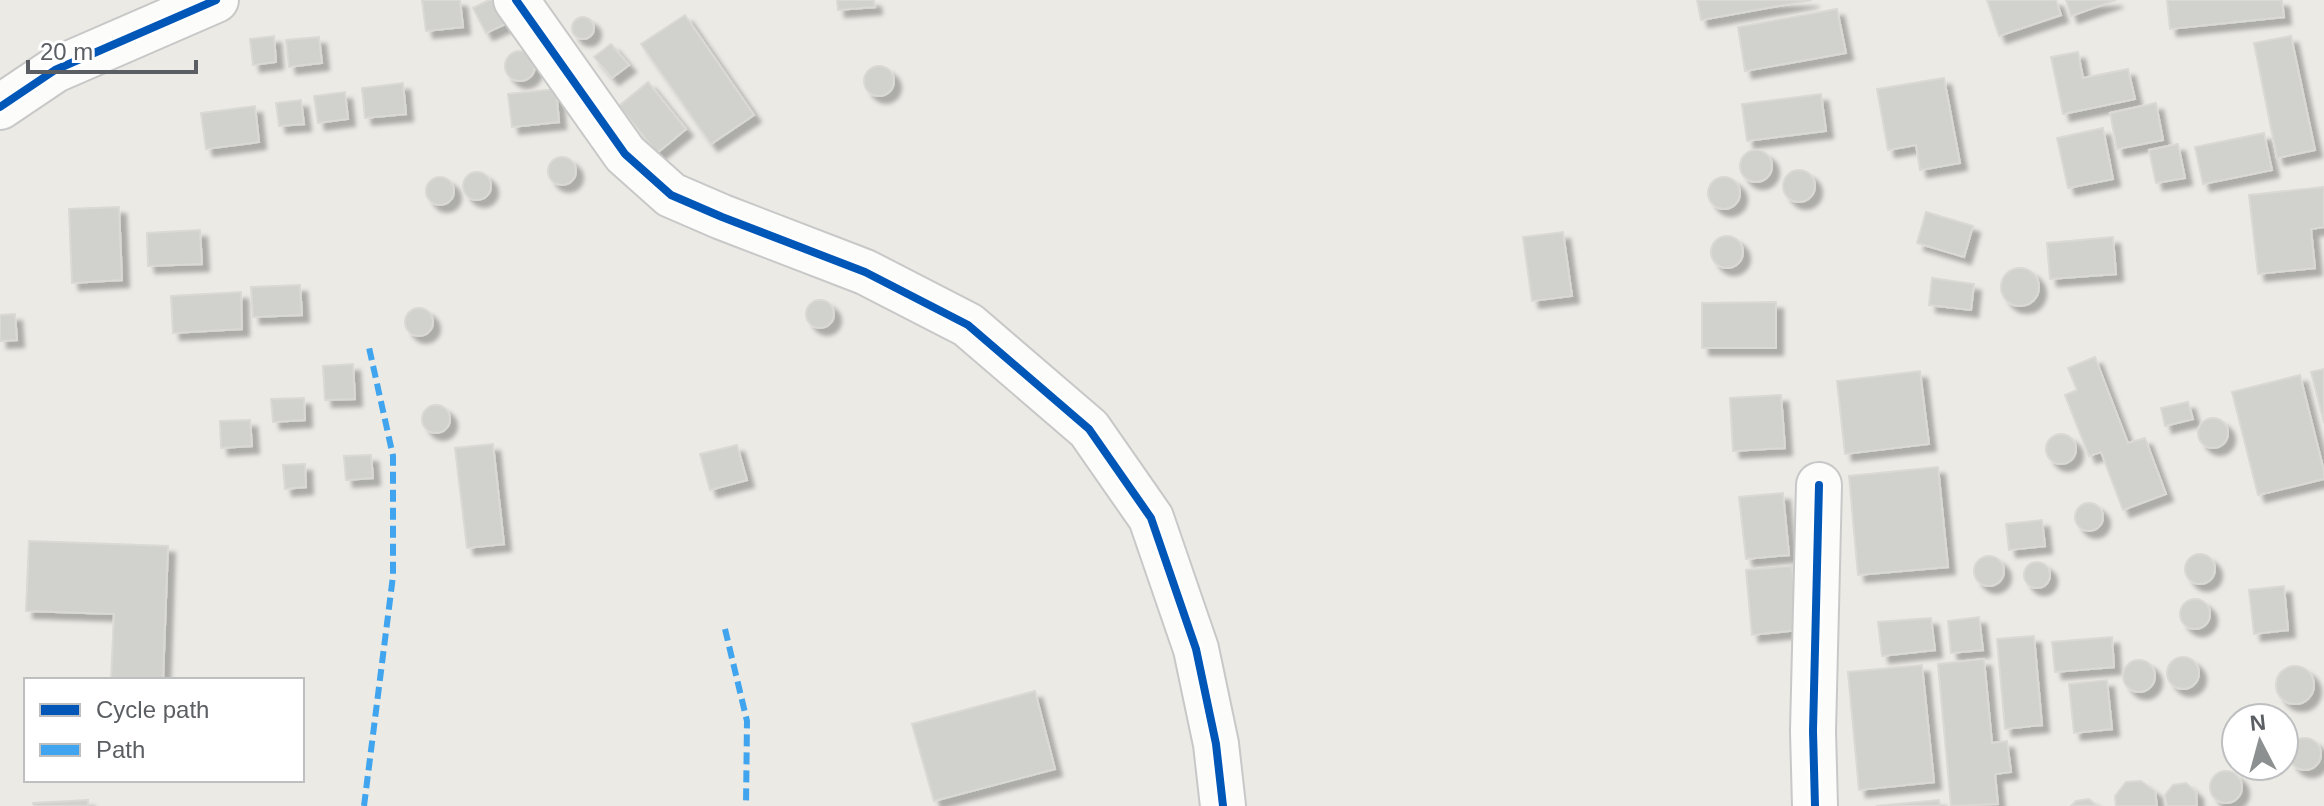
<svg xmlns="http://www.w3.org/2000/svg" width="2324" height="806" viewBox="0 0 2324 806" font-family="Helvetica,sans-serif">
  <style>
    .building { fill: #d1d1ce; stroke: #dad9d4; stroke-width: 2; filter: url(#shadow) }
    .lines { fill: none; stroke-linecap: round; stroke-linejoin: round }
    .street-casing { stroke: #c7c8c7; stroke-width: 48 }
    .street { stroke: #fcfcfb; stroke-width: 44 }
    .quiet { stroke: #40a5ee; stroke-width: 6; stroke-dasharray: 12 6; stroke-linecap: butt }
    .cycleway-casing { stroke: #fff; stroke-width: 13 }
    .cycleway { stroke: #0057b8; stroke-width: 8 }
  </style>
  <defs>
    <filter id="shadow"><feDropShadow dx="7" dy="7" stdDeviation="2" flood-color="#0004"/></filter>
  </defs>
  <rect width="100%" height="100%" fill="#ebeae5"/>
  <g class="building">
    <polygon points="422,0 460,0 463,27 426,31"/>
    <polygon points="489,0 499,0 510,22 486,33 473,8"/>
    <polygon points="837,0 874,0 875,7 838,10"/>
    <polygon points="1697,0 1812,0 1701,20"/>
    <polygon points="1987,0 2056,0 2061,15 1999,36"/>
    <polygon points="2066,0 2116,0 2071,16"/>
    <polygon points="2167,0 2282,0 2284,17 2170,29"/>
    <polygon points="1837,9 1846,53 1745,71 1738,27"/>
    <polygon points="685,15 754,115 711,144 641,44"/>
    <circle cx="583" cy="28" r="11"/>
    <polygon points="274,36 276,62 253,65 250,39"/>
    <polygon points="2291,36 2315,150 2277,158 2254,43"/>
    <polygon points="319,37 322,63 289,67 286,40"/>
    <polygon points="611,44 629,65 612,78 594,57"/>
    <circle cx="520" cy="66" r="15"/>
    <polygon points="2078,52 2083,78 2128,69 2135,99 2063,114 2051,57"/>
    <circle cx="879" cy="81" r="15"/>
    <polygon points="1944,78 1960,163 1920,170 1916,145 1888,150 1877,89"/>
    <polygon points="648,82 686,129 657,153 619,106"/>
    <polygon points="403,83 406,114 365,118 362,88"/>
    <polygon points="556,89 559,122 512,127 508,94"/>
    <polygon points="345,92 348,119 318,123 314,96"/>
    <polygon points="1821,94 1826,131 1747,141 1742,104"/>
    <polygon points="301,100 304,124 279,126 276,103"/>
    <polygon points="2156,103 2163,140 2117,149 2110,113"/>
    <polygon points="255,106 259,142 206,149 201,113"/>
    <polygon points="2103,128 2113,179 2068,188 2057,138"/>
    <polygon points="2264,133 2272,170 2203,184 2195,147"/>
    <polygon points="2178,144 2185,178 2156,183 2149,150"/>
    <circle cx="1756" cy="166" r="16"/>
    <circle cx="562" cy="171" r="14"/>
    <circle cx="1799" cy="186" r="16"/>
    <circle cx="477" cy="186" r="14"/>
    <circle cx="1724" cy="193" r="16"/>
    <circle cx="440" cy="191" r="14"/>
    <polygon points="2324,187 2324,227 2311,229 2315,268 2258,274 2249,195"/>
    <polygon points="119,207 122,280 72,283 69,209"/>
    <polygon points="1926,212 1973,226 1964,257 1917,243"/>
    <polygon points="200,230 202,264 148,266 147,233"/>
    <polygon points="1563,232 1572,296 1532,301 1523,237"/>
    <circle cx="1727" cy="252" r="16"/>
    <polygon points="2113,237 2116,274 2050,279 2047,243"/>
    <circle cx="2020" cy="287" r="19"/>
    <polygon points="1932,278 1974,284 1971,310 1929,305"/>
    <polygon points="300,285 302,315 253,317 251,287"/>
    <polygon points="241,292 242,329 173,333 171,296"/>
    <circle cx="820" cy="314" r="14"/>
    <polygon points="1776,302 1776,348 1702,348 1702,303"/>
    <circle cx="419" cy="322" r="14"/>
    <polygon points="15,314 17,340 0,341 0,315"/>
    <polygon points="2095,357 2128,443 2145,438 2166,494 2123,510 2101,452 2089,456 2065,395 2077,390 2068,368"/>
    <polygon points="353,364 355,399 325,400 323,366"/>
    <polygon points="2324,369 2324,423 2311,372"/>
    <polygon points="1920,371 1929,444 1845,454 1837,381"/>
    <polygon points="2300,375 2324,471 2324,479 2258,495 2232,392"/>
    <polygon points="1781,395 1785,448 1733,451 1730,398"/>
    <polygon points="304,398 305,420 273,422 271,399"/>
    <polygon points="2188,402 2193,419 2165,426 2161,408"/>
    <circle cx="436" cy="419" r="14"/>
    <circle cx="2213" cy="433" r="15"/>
    <polygon points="250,420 252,446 221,448 220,421"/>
    <circle cx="2061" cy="449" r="15"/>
    <polygon points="493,444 504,544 467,548 455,448"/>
    <polygon points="737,445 747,480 710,490 700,454"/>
    <polygon points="371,455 373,478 346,480 344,456"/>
    <polygon points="305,464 306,487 285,489 283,465"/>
    <polygon points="1938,467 1948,567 1858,575 1849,476"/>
    <polygon points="1783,493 1789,555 1746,559 1739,497"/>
    <circle cx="2089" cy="517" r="14"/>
    <polygon points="2042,520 2045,546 2009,550 2006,524"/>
    <polygon points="29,541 168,546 163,680 111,680 114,614 26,611"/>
    <circle cx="2200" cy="569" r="15"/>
    <circle cx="1989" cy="571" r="15"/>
    <circle cx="2037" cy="575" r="13"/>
    <polygon points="1792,566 1798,630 1752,635 1746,570"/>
    <polygon points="2284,586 2288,630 2254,634 2249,590"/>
    <circle cx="2195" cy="614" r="15"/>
    <polygon points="1979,617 1983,650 1951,653 1948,621"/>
    <polygon points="1931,618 1935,650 1882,656 1878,622"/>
    <polygon points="2034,636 2042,725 2005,729 1997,639"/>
    <polygon points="2112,637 2114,667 2055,672 2052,642"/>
    <circle cx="2183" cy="673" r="16"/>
    <polygon points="1984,659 1992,743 2007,741 2011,772 1995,774 1998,804 1951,806 1938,664"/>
    <circle cx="2139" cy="676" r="16"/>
    <polygon points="1922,665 1934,782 1859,790 1848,672"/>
    <circle cx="2295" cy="685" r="19"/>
    <polygon points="2107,680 2112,729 2074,733 2069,684"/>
    <polygon points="1035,691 1055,769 934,801 912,724"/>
    <polygon points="2258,709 2269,718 2238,718 2245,710"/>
    <circle cx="2305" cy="754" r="16"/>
    <circle cx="2226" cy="787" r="16"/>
    <polygon points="2141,781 2155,791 2157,806 2116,806 2115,796 2126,782"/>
    <polygon points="2186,783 2196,792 2197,806 2167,806 2165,795 2173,785"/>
    <polygon points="2089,799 2097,806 2071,806 2076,801"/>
    <polygon points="88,800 88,806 34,806 33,803"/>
    <polygon points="1939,800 1940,806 1876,806"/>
  </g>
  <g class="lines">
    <defs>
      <g id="street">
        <polyline points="516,0 625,154 671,195 722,217 865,272 968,325 1089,429 1151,518 1196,649 1216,744 1223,806"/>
        <polyline points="0,107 55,70 216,0"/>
        <polyline points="1815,806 1813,731 1819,485"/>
      </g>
    </defs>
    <use href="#street" class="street-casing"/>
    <use href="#street" class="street"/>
    <g class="quiet">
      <polyline points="725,629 747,721 746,806"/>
      <polyline points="364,806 393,576 393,456 368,343"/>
    </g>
    <defs>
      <g id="cycleway">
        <polyline points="516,0 625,154 671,195 722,217 865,272 968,325 1089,429 1151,518 1196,649 1216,744 1223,806"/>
        <polyline points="0,107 55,70 216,0"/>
        <polyline points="1815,806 1813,731 1819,485"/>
      </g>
    </defs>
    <use href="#cycleway" class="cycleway-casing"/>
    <use href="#cycleway" class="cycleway"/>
  </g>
  <rect x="24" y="678" width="280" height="104" fill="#ffffff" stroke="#bdbfc1" stroke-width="2"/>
  <rect x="40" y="704" width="40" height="12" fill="#0057b8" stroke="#bdbfc1" stroke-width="2"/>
  <text x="96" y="718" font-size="24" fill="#5b5f63">Cycle path</text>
  <rect x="40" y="744" width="40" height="12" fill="#40a5ee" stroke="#bdbfc1" stroke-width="2"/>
  <text x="96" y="758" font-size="24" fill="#5b5f63">Path</text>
  <g transform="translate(2260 742) rotate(354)"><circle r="38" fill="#ffffff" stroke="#bdbfc1" stroke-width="2"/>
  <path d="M0-6L14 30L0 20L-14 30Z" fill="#8d9090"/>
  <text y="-12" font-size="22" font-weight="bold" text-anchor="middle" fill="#5b5f63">N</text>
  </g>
  <path d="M28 60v12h168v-12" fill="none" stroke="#5b5f63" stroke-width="4"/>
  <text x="40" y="60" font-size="24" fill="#5b5f63" stroke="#ffffff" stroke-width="6" paint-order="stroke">20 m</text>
</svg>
